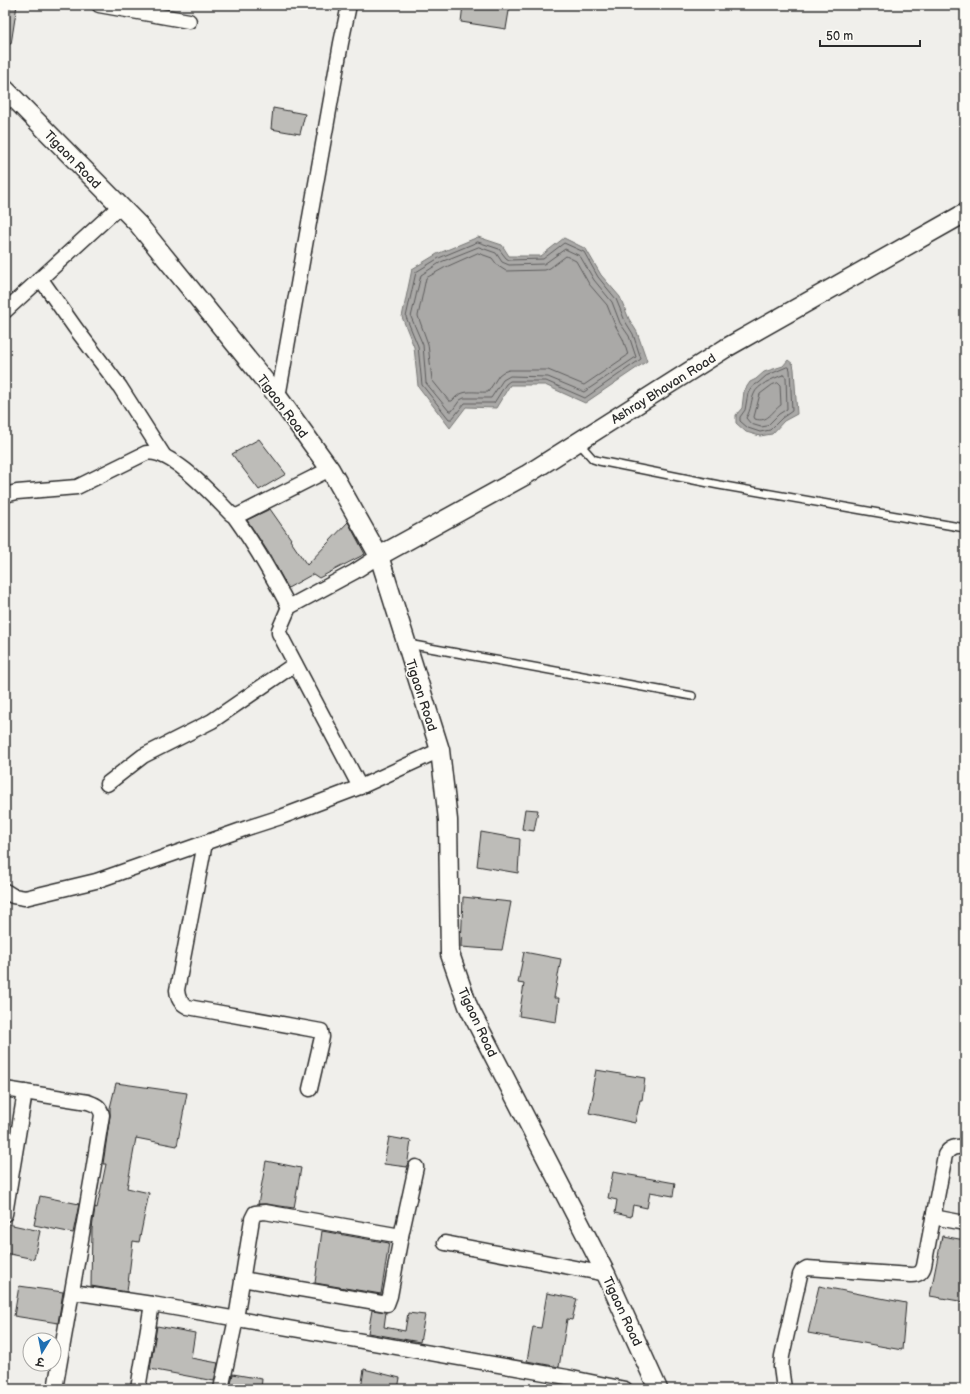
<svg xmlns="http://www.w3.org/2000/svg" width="970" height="1394" viewBox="0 0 970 1394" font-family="'Balsamiq Sans','Playpen Sans Deva',sans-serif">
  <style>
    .water { fill: #aaa9a7; stroke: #777775 }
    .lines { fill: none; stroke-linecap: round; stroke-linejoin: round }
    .shore { stroke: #5e5d5d; stroke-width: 1 }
    .building { fill: #bdbcb8; stroke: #2b2b2b }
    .service-casing { stroke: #2b2b2b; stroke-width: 10 }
    .minor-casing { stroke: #2b2b2b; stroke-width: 17 }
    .tertiary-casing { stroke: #2b2b2b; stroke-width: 21 }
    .service { stroke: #fdfcf7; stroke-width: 7 }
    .minor { stroke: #fdfcf7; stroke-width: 14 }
    .tertiary { stroke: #fdfcf7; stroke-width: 18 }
    .labels { text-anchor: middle; stroke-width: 3; stroke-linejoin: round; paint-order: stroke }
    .street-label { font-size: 13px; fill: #2b2b2b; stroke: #fdfcf7 }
  </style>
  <rect width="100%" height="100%" fill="#f0efeb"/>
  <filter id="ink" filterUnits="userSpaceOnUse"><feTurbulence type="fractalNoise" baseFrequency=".025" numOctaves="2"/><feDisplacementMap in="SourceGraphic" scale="8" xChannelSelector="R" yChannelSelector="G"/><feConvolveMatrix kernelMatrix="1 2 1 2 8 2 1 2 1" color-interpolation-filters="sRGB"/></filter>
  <g filter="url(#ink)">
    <g class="water">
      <polygon points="478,237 502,245 509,256 541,256 564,238 586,249 601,275 620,297 629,319 637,332 647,361 585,403 545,385 510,385 496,408 466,407 450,428 418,386 414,347 402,317 412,269 437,254"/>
      <polygon points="788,360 793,364 794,369 797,414 784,421 772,434 760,436 746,432 736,423 736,415 742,408 744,391 750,382 756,379 764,372 783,366"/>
    </g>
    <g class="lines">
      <g class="shore">
        <polygon points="478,242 499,249 506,258 509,260 543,259 564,243 584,252 598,277 616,299 625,321 633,334 641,359 585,398 546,381 510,381 506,384 494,403 465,403 452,419 449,419 422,385 418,346 406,317 416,272 439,258"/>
        <polygon points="479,247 496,253 502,262 509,265 544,264 565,249 580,256 594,280 612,302 620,323 629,336 636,357 584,392 548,377 510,376 503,380 491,398 464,398 460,400 452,411 449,411 426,383 423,345 411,317 421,275 441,262"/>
        <path d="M478,253L492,258L498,266L506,271L545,270L550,268L566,256L576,261L589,284L607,305L615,325L623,339L628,355L584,385L548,370H509L503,372L499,375L488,392C472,393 463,388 452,401H449L432,380L428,344L418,316L426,278L444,268Z"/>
        <polygon points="787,367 789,367 790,370 792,411 782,418 770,430 760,432 748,428 740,421 740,417 745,410 748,393 753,386 758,383 766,376"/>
        <path d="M783,375L786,377L787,409L779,414L767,426L761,427L751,424L746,418C752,408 750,403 754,394C757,385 774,378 783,375Z"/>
        <path d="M778,383L780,385L781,405C771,412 768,423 755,419L754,417L760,394L772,385Z"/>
      </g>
    </g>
    <g class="building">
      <polygon points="5,5 17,5 11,44 5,43"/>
      <polygon points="463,5 510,5 506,29 461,22"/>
      <polygon points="273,108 305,114 300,134 271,129"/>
      <polygon points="259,439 286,474 259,490 232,454"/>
      <polygon points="270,509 291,539 290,540 307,565 348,522 365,554 319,578 313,574 288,588 270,555 247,520"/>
      <polygon points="525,809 538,810 534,831 522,829"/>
      <polygon points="481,832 520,839 518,873 477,866"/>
      <polygon points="463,897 511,902 502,950 461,947"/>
      <polygon points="524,952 561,959 554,998 559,998 556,1022 519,1016 524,984 518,983"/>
      <polygon points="596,1070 645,1078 642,1100 640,1100 635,1123 589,1113 594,1091 592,1090"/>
      <polygon points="116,1083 187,1093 177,1146 136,1138 127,1188 149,1193 139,1242 133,1241 127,1292 91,1286 92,1229 95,1207 97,1208 106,1164 103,1164 110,1116 110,1108"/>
      <polygon points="389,1137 411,1141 407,1167 384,1164"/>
      <polygon points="266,1161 301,1168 294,1208 266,1204 258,1204"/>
      <polygon points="613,1172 675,1183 673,1196 650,1192 647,1208 633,1205 631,1217 615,1213 617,1200 608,1198"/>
      <polygon points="40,1196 79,1204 73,1233 34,1225"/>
      <polygon points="8,1224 40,1231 34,1259 5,1253 5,1241"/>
      <polygon points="322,1231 389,1243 381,1294 315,1283"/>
      <polygon points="942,1236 965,1240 965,1302 930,1296"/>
      <polygon points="19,1286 63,1292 58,1323 14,1316"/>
      <polygon points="819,1286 906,1303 902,1350 808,1333"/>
      <polygon points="547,1293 577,1299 572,1320 567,1319 559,1367 527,1361 533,1327 541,1328"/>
      <polygon points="372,1310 386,1312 384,1327 405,1331 408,1313 425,1315 420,1342 368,1333"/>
      <polygon points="157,1326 195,1333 191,1358 218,1363 214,1381 150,1369"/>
      <polygon points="364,1369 400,1378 398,1389 361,1389"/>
      <polygon points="233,1374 262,1379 261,1389 230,1389"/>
    </g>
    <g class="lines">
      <defs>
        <g id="service">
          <polyline points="578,442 593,459 599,461 719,485 965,528"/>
          <polyline points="408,644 692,696"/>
        </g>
        <g id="minor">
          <polyline points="99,5 189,21"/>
          <polyline points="40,278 76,329 120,387 164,456"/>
          <polyline points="5,311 120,206"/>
          <polyline points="278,397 341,43 349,5"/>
          <path d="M5,495L17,492L77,487L146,453C171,448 214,497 231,514L237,516L330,469"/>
          <path d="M234,516C255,545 272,575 289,607"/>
          <polyline points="107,784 143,756 212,721 295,664"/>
          <polyline points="360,787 279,633 279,630 289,607 354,572 379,556"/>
          <path d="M205,843L177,990C178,999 180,1003 188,1007L321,1031L322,1037L310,1089"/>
          <polyline points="5,891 13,896 25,898 96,881 247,828 281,817 360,787 440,750"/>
          <path d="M5,1089L88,1102C96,1105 100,1106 102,1115L93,1171L55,1389"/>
          <polyline points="5,1214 25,1092"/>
          <polyline points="933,1217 965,1223"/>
          <polyline points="445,1243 606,1274"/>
          <polyline points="242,1279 387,1304 390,1296 401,1236 416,1167"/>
          <polyline points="72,1292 152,1304 567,1377 625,1389"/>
          <polyline points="138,1389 152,1304"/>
          <polyline points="221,1389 236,1319 252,1219 255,1213 265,1212 401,1236"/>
          <path d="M784,1389L781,1367L782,1356L800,1275L802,1271L807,1268L911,1275C918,1275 922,1273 924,1266L945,1155C950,1147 956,1146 965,1147"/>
        </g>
        <g id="tertiary">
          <polyline points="5,89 138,224 278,397 330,469 379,556 440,750 448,820 450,954 468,1006 606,1274 658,1389"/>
          <polyline points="379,556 526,475 726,348 965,213"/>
        </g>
      </defs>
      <use href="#service" class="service-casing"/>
      <use href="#minor" class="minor-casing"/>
      <use href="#tertiary" class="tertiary-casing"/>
      <use href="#service" class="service"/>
      <use href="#minor" class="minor"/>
      <use href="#tertiary" class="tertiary"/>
    </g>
  </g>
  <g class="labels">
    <g class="street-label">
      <text transform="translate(73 159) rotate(46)" y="5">Tigaon Road</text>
      <text transform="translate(663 388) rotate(-32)" y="5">Ashray Bhavan Road</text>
      <text transform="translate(283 406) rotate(53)" y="5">Tigaon Road</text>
      <text transform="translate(422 695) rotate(72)" y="5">Tigaon Road</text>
      <text transform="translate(478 1022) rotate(65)" y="5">Tigaon Road</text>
      <text transform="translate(623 1311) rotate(65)" y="5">Tigaon Road</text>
    </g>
  </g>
  <rect width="970" height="1394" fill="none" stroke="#fdfcf7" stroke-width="20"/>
  <rect x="10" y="10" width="950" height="1374" fill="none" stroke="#2b2b2b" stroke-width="1.5" filter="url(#ink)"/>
  <g transform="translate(42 1352) rotate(190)"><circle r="19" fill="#fdfcf7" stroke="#a9a8a5"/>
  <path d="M0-3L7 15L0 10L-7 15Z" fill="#1f6fb2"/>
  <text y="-6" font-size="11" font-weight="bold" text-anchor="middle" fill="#2b2b2b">उ</text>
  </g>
  <path d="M820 40v6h100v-6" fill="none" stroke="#2b2b2b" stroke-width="2"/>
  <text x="826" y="40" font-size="12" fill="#2b2b2b" stroke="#fdfcf7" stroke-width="3" paint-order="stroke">50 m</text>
</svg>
